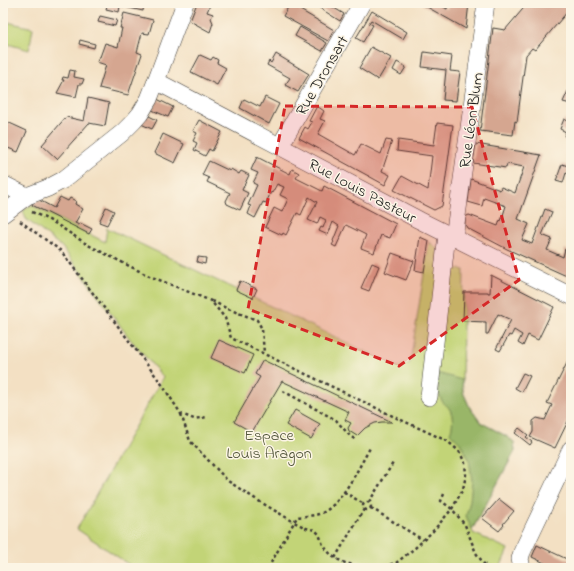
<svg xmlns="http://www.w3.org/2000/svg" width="574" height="571" viewBox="0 0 574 571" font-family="'Indie Flower',sans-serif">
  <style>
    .green { fill: #c2d477; stroke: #6f784a }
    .forest { fill: #99b668; stroke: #5a6942 }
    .building { fill: #d5a690 }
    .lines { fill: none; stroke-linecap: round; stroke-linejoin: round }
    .minor-casing { stroke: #3c3935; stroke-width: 18 }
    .path { stroke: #3c3935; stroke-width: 2.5; stroke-dasharray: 3 3; stroke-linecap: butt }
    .minor { stroke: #fff; stroke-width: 17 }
    .marked { fill: #d62828; fill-opacity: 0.2; stroke: #d62828; stroke-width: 3; stroke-dasharray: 8 5; stroke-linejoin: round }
    .labels { text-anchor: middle; stroke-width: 3; stroke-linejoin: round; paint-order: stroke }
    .street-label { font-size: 16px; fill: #1c1c1c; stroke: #fcf5e5 }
    .park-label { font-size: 16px; fill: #4e5337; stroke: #fcf5e5 }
  </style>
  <rect width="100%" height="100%" fill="#fcf5e5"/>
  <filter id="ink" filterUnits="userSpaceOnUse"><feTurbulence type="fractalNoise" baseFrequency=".025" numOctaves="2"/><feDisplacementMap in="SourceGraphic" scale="8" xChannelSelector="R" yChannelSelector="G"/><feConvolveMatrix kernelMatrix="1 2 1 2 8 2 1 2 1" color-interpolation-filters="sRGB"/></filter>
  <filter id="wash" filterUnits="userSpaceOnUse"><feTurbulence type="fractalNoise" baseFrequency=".012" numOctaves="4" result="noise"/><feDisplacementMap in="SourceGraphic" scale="16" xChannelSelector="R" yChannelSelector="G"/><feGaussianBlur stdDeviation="0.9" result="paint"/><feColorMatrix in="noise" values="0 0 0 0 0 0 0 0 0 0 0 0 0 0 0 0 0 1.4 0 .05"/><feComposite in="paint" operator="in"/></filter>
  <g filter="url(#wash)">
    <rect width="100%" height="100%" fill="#f3e0c3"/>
    <g class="green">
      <polygon points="3,21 33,28 29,50 4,43 3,44"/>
      <polygon points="31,205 105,242 107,228 398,367 410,363 429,242 438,249 439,266 464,270 462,377 463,392 470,408 476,416 480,422 506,436 514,442 515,451 472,530 473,533 508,549 500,568 134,568 77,529 163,377 130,339 62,247 26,219 23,211"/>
    </g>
    <path class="forest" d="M437,373L462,380L463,392L470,408L476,416L480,422L506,436L514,442L515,451L472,530L466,516L470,501L472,481L469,459L460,443L450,433C453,426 454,416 449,408C447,405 442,403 441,399C437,391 437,382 437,373Z"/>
    <g id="blocks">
      <g class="building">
        <polygon points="108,3 113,4 114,3 144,3 143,11 120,6 119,12 106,9"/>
        <polygon points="197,3 206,3 210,5 207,12 213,14 211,18 213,23 210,32 190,21"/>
        <polygon points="312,3 326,3 344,14 340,21"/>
        <polygon points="420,3 441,3 440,5 447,9 448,3 469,3 466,29"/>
        <polygon points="528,3 571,3 571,5 566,10 568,11 535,50 532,48 526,55 517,122 515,121 513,135 480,131 493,28 505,30"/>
        <polygon points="290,4 334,30 328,41 283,16"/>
        <polygon points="372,11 407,32 403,39 371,20 369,23 373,25 363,42 356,38"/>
        <polygon points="124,13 153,20 149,34 142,33 137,52 142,54 128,95 99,88 106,65 97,62 99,57 100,57 105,43 118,47 122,28 120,28"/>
        <polygon points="100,16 117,20 115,26 98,22"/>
        <polygon points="300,27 327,43 322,51 295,36"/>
        <polygon points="80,40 95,44 94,48 79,44"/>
        <polygon points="371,47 391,58 378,80 359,68"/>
        <polygon points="424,52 452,56 450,71 460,72 456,101 443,100 446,70 422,67"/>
        <polygon points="276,54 309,74 298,92 285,85 290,78 267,65 269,61 271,63"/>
        <polygon points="200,55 211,60 213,57 218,60 217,63 226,68 217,85 191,72"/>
        <polygon points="397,62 406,67 401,75 393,70"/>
        <polygon points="70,70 75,71 74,77 84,79 82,84 79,84 76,97 57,93 64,80 62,80 63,77 68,78"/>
        <polygon points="568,91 571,92 571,104 563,102"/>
        <polygon points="265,97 279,104 269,124 240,108 244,99 260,107"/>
        <polygon points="88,98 109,103 105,126 89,123 57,159 42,145 66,117 84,121"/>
        <polygon points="157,99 173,107 168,117 152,110"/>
        <polygon points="317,106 324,111 320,119 325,121 318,134 355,155 361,144 381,154 386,140 392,141 382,171 390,175 385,185 299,138 305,127 308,129 312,122 309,121"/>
        <polygon points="147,115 157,120 152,129 141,124"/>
        <polygon points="571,118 571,138 564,136 566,132 560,129 564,119 570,122"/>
        <polygon points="3,120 27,131 18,152 3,146"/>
        <polygon points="199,120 222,132 212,151 209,149 205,156 194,150 197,143 193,141 197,133 193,131"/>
        <polygon points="437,123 453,125 442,206 434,210 394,190 402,176 428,190 432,156 397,151 398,140 434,145"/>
        <polygon points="163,134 184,144 175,163 154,153"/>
        <polygon points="476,144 541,155 518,219 529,224 522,240 532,244 545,209 552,212 542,235 552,239 547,250 563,257 565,249 571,252 571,278 507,249 467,228 465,224 465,217 469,215 498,226 500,220 501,221 506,206 484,198 482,206 468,202 471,179 500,190 501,187 515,193 524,167 507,164 506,168 473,163"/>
        <polygon points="257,157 290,174 292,169 299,173 296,178 322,191 324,186 396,224 390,238 381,235 374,253 361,248 366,235 346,225 336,247 332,245 334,242 333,241 339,226 333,222 328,235 319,231 321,227 323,228 326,220 320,217 317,224 308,220 317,202 309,197 301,215 297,213 286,235 283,233 282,235 265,227 274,208 282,212 288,199 280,195 284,187 277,184 272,193 271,192 266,203 263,202 255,218 248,214 251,206 248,205 257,185 253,183 258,173 251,170"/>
        <polygon points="209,161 230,171 231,169 239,174 241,171 249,175 242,190 248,193 240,210 227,204 226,201 230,193 207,182 209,178 202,175"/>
        <polygon points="562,164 571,167 571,175 566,173 563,183 556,181"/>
        <polygon points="60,197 68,201 70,198 76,201 75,204 83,209 75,223 79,225 80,223 92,229 89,234 32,205 34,201 39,200 54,208"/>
        <polygon points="106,207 114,211 107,225 99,222"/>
        <polygon points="420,237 429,241 424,272 415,270"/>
        <polygon points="392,253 414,261 406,280 385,272"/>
        <polygon points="198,257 206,258 205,264 197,262"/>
        <polygon points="372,263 379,266 369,291 361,288"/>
        <polygon points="491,275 554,307 538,340 528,335 523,346 518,343 522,335 514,330 511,336 509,335 500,351 496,349 511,320 498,314 488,334 486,334 486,322 463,321 464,292 488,292 488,293 490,293"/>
        <polygon points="240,281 257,289 253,298 236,290"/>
        <polygon points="219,340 253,355 245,373 211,358"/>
        <polygon points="263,360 392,422 382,422 375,423 365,428 357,436 349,431 348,428 351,423 345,420 349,412 282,381 252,432 234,422 260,377 255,374"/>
        <polygon points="568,361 571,363 571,415 555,448 530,437 533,432 533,421 537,418 545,420 552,405 547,403"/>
        <polygon points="523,373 530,376 522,392 515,388"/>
        <polygon points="295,410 320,424 311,439 286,425"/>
        <polygon points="519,428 528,435 526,437 532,442 530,445 515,433"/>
        <polygon points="499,499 514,511 503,524 504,525 499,531 482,518"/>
        <polygon points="537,545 571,561 571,568 555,568 532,557"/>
      </g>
    </g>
  </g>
  <g filter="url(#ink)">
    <use href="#blocks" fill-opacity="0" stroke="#3c3935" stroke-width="1"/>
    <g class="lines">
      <defs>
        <g id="minor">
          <polyline points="156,81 419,220 571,296"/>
          <polyline points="280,146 362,3"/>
          <polyline points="3,184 27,196"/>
          <polyline points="3,214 27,196 48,188 63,180 122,133 134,121 140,114 149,99 156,81 185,3"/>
          <polyline points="454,238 486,3"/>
          <polyline points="429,397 447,234"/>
          <polyline points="522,568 520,559 522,552 571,449"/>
        </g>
      </defs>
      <use href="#minor" class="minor-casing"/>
      <g class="path">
        <polyline points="32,212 53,222 88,245 147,275 211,301 225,318 231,338 397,418 447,441 459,451 465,463 466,475 463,489 452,509 433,531 415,548 396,563 376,568"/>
        <polyline points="20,221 28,227 61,251 161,383 181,414 194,419 207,417"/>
        <polyline points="212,301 228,309 257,320 262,329 264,353"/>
        <polyline points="283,391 336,420 350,436 356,440"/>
        <polyline points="181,414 190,441 228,481 257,500 294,522 306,528 315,530 319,534 323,545 332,556 335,558 345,563 362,567 376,568"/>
        <polyline points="344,492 364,504"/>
        <polyline points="444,494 441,501 452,509 465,525 476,553 484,564 489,568"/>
        <circle cx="367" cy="506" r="4"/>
        <polyline points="369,502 393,463"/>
        <polyline points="371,508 423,540"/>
        <polyline points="335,558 364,509"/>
        <path d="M268,568L297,517C304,516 312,516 319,514C340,508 359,467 370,448"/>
      </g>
      <use href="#minor" class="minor"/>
    </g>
  </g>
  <path class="marked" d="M285,106L472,107L519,280L399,366L248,309Z"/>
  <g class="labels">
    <g class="street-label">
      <text transform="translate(321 75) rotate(-60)" y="6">Rue Dronsart</text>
      <text transform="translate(470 120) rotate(-82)" y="6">Rue Léon Blum</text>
      <text transform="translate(363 190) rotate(28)" y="6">Rue Louis Pasteur</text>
    </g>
    <g class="park-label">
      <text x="269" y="440">Espace<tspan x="269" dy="18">Louis Aragon</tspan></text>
    </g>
  </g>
  <rect width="574" height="571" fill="none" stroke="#fcf5e5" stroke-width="16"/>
</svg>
